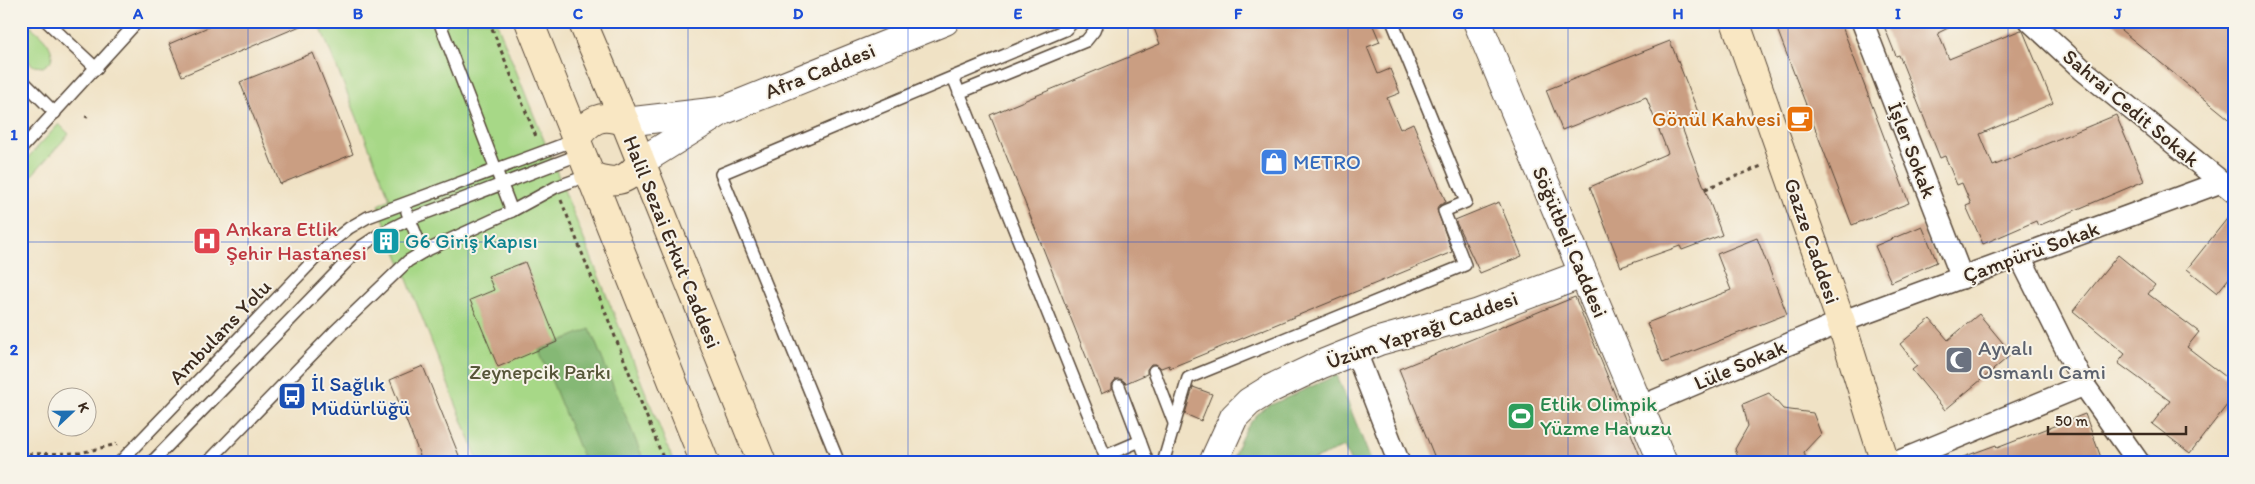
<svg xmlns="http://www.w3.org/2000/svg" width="2255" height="484" viewBox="0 0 2255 484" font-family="Itim,sans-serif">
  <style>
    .green { fill: #a7d887; stroke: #718152 }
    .forest { fill: #85b874; stroke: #607149 }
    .building { fill: #ca9e82 }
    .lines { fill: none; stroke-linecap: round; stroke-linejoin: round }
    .service-casing { stroke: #564637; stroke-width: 14 }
    .minor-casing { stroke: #564637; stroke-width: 24 }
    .tertiary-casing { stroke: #564637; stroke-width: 30 }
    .secondary-casing { stroke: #564637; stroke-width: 30 }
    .path { stroke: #564637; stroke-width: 3; stroke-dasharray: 4 4; stroke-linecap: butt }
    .service { stroke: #fff; stroke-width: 11 }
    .minor { stroke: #fff; stroke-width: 21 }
    .tertiary { stroke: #fff; stroke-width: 28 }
    .secondary { stroke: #f9e7c3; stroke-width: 28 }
    .grid { fill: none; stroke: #1d4ed8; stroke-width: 1; stroke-opacity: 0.55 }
    .labels { text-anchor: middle; stroke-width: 4; stroke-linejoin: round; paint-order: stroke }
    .street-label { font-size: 21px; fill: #3b2a1e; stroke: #f7f3e8 }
    .food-label { font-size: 21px; fill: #c56008; stroke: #f7f3e8; text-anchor: end }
    .shop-label { font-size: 21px; fill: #366cbe; stroke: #f7f3e8; text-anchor: start }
    .health-label { font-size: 21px; fill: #be3a42; stroke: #f7f3e8; text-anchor: start }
    .culture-label { font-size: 21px; fill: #0d838f; stroke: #f7f3e8; text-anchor: start }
    .worship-label { font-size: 21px; fill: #5b616d; stroke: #f7f3e8; text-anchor: start }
    .park-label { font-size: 21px; fill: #565638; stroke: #f7f3e8 }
    .transit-label { font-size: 21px; fill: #164399; stroke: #f7f3e8; text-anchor: start }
    .leisure-label { font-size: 21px; fill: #27864d; stroke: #f7f3e8; text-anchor: start }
    .neatline { fill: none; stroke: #1d4ed8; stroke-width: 2 }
    .grid-label { font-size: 16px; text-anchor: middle; font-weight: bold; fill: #1d4ed8 }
  </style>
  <rect width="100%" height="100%" fill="#f7f3e8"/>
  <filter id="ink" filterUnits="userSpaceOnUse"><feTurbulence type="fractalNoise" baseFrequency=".02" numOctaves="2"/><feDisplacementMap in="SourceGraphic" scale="10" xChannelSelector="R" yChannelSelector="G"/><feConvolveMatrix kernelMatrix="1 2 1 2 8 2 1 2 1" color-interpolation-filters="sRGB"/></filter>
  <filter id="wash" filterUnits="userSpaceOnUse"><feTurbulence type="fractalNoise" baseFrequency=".0096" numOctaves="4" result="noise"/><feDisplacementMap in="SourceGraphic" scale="20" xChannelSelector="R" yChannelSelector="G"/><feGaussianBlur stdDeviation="1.12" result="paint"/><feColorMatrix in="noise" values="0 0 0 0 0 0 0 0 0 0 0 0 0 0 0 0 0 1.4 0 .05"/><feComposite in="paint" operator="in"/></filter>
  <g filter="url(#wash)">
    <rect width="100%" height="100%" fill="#f0e2c5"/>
    <g class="green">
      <path d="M21,21H25C36,32 56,44 51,61L43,67L34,66L21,55Z"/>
      <polygon points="318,21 496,21 674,463 479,463 378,205 390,199"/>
      <polygon points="59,124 69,134 21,187 21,165"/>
    </g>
    <g class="forest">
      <polygon points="590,329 645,463 585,463 539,350"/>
      <path d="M1337,375L1372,463H1351L1344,447L1305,463H1231C1239,442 1246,423 1264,408Z"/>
    </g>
    <g id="blocks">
      <g class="building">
        <polygon points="222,21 312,21 182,76 169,44"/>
        <polygon points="1170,21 1371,21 1380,42 1367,47 1378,74 1390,69 1400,93 1387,98 1400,129 1413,123 1446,202 1438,206 1437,210 1452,252 1170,368 1169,365 1161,368 1156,364 1151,364 1147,369 1147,374 1126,383 1121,379 1116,379 1112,384 1112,389 1101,394 990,115 1160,44 1154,28"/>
        <polygon points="1774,21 1840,21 1909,203 1852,225"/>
        <polygon points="1882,21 1962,21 1938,33 1949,59 2021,30 2023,31 2053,103 1980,134 1993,166 2116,115 2144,181 2038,226 2036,221 1983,244 1966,206 1971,204 1962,183 1957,185 1945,156 1940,158 1899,55 1896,56"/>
        <polygon points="2110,21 2224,21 2234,29 2234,123"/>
        <polygon points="1670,41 1700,117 1681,125 1722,235 1682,250 1680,246 1621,267 1590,187 1668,153 1646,97 1562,130 1546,90"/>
        <polygon points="313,53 353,154 280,184 240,82"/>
        <polygon points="1499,202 1522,256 1480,273 1455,220"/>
        <polygon points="2234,210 2234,272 2217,293 2187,269"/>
        <polygon points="1922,226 1937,262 1891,282 1875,246"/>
        <polygon points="1757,238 1787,314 1663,363 1647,323 1731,290 1717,254"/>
        <polygon points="2118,255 2155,285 2148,294 2199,332 2187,347 2234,383 2234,396 2190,453 2152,424 2170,401 2118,363 2125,354 2073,311"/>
        <polygon points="525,262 557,342 498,367 470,300 494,290 488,276"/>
        <polygon points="1575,297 1643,463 1437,463 1399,369"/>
        <polygon points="1979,314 2012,354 1945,410 1912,370 1917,366 1900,344 1930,319 1948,340"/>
        <polygon points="423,366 462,463 423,463 390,380"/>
        <polygon points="1193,387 1212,394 1201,421 1185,414"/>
        <polygon points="1769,393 1783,409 1813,413 1821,434 1804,452 1807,463 1740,463 1735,449 1748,426 1743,404"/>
        <polygon points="2085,414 2103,463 1953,463 1952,461 1996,445 1997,448"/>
      </g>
    </g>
  </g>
  <g filter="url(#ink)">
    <use href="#blocks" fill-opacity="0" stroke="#564637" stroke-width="1"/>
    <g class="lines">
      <defs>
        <g id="service">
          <polyline points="46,21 97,69"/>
          <polyline points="439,21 512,211"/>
          <polyline points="953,77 1105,456 1140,441 1148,463"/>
          <polyline points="21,79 55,113"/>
          <polyline points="959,93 1086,41 1094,31 1098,21"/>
          <polyline points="21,149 138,21"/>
          <polyline points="407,212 423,252"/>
          <polyline points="1154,371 1174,423"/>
          <polyline points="1119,386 1140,441"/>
          <polyline points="119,463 330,243 349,228 368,217 575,140"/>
          <polyline points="151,463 362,246 380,234 410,219 581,154"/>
          <polyline points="207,463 334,332 408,261 423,252 512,211 556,187 589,175"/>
          <polyline points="839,463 721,174 1065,30 1074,21"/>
          <polyline points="1163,463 1188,378 1465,265 1444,211 1466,202 1392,21"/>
        </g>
        <g id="minor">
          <polyline points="1862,21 1962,278"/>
          <polyline points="2030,21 2083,70 2234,192"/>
          <polyline points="2020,257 2084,385 2139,463"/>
          <polyline points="1355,350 1399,463"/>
          <polyline points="1640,407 1841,322 2221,182"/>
          <polyline points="1895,463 2084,385"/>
        </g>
        <g id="tertiary">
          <polyline points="1477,21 1663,463"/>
          <polyline points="625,122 720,111"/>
          <polyline points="640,162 722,111 945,21"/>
          <polyline points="1213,463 1234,417 1249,402 1270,389 1322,364 1379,341 1476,314 1583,274"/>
        </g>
        <g id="secondary">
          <polyline points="529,21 705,463"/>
          <polyline points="582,21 625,122 762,463"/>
          <polyline points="1735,21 1841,322 1885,463"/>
          <path d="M575,140C589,120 601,112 625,122"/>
          <path d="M589,175C611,184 627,184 640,162"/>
        </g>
      </defs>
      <use href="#service" class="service-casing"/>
      <use href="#minor" class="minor-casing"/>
      <use href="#tertiary" class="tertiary-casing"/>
      <use href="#secondary" class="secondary-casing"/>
      <g class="path">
        <polyline points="489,21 537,139"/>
        <polyline points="86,118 87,116"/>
        <polyline points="1705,189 1764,165"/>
        <polyline points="561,200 665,463"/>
        <polyline points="21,454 80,453 117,444"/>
      </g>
      <use href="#service" class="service"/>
      <use href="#minor" class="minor"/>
      <use href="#tertiary" class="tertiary"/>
      <use href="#secondary" class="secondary"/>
    </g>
  </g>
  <path class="grid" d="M248,21V463M468,21V463M688,21V463M908,21V463M1128,21V463M1348,21V463M1568,21V463M1788,21V463M2008,21V463M21,242H2234"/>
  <defs>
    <symbol id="cafe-square" viewBox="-11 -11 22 22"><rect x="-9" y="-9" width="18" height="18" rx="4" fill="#e8710a" stroke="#f7f3e8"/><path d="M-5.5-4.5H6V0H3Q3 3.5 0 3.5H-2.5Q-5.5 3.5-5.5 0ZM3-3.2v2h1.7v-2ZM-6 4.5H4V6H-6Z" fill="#fff"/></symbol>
    <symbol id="shop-square" viewBox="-11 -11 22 22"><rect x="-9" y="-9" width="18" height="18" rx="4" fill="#3f7fe0" stroke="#f7f3e8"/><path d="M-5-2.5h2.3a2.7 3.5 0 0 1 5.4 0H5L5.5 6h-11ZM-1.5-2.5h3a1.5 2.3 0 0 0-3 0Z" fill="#fff"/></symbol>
    <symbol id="hospital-square" viewBox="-11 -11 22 22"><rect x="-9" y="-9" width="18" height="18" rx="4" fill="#e0444e" stroke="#f7f3e8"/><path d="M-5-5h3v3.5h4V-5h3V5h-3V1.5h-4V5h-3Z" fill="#fff"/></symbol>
    <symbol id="building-square" viewBox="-11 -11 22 22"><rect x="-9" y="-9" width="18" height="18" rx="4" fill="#0f9aa8" stroke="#f7f3e8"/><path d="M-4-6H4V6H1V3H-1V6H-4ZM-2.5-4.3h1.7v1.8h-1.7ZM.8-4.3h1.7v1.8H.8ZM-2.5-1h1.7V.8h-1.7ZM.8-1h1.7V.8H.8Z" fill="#fff"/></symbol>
    <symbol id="mosque-square" viewBox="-11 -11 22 22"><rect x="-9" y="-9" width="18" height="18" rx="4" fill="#6b7280" stroke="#f7f3e8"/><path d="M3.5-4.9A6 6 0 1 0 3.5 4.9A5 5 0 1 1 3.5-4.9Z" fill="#fff"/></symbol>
    <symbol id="bus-square" viewBox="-11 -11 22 22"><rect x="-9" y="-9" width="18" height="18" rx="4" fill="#1a4fb4" stroke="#f7f3e8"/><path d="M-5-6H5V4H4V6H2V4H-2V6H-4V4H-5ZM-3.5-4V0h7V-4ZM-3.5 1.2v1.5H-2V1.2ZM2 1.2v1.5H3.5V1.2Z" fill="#fff"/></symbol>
    <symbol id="stadium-square" viewBox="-11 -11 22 22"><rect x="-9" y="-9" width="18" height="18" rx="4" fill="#2e9e5b" stroke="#f7f3e8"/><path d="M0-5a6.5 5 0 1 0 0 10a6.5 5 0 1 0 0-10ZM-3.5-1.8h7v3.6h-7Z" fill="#fff"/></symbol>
  </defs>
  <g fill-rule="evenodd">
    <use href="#cafe-square" x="1784" y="103" width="32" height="32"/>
    <use href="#shop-square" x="1258" y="146" width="32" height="32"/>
    <use href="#hospital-square" x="191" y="225" width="32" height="32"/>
    <use href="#building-square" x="370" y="225" width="32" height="32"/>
    <use href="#mosque-square" x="1943" y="344" width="32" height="32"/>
    <use href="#bus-square" x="276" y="380" width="32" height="32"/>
    <use href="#stadium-square" x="1505" y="400" width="32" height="32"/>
  </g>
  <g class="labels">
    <g class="street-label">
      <text transform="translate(820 71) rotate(-22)" y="7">Afra Caddesi</text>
      <text transform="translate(2131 108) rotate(40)" y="7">Sahrai Cedit Sokak</text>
      <text transform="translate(1912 150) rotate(69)" y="7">İşler Sokak</text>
      <text transform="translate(1812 241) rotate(71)" y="7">Gazze Caddesi</text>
      <text transform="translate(672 242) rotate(68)" y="7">Halil Sezai Erkut Caddesi</text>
      <text transform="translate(1570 242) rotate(67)" y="7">Söğütbeli Caddesi</text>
      <text transform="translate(2031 252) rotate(-20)" y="7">Çampürü Sokak</text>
      <text transform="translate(1422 330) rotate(-19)" y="7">Üzüm Yaprağı Caddesi</text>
      <text transform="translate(220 332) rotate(-46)" y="7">Ambulans Yolu</text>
      <text transform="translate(1740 365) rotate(-23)" y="7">Lüle Sokak</text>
    </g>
    <g class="food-label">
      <text x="1781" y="126">Gönül Kahvesi</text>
    </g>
    <g class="shop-label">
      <text x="1293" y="169">METRO</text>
    </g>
    <g class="health-label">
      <text x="226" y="236">Ankara Etlik<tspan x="226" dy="24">Şehir Hastanesi</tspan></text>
    </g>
    <g class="culture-label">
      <text x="405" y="248">G6 Giriş Kapısı</text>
    </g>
    <g class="worship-label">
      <text x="1978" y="355">Ayvalı<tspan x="1978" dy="24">Osmanlı Cami</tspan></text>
    </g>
    <g class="park-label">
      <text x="540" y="379">Zeynepcik Parkı</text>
    </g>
    <g class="transit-label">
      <text x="311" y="391">İl Sağlık<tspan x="311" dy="24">Müdürlüğü</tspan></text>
    </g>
    <g class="leisure-label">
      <text x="1540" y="411">Etlik Olimpik<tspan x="1540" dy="24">Yüzme Havuzu</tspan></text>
    </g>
  </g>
  <rect width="2255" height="484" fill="none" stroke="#f7f3e8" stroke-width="55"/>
  <g transform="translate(72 412) rotate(68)"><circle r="24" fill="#f7f3e8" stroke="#aca397"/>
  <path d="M0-4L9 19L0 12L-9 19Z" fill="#1f6fb2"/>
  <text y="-8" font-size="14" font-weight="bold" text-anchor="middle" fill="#3b2a1e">K</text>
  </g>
  <path d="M2048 426v8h138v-8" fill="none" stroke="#3b2a1e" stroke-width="2.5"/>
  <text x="2055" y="426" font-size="15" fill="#3b2a1e" stroke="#f7f3e8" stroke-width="4" paint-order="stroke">50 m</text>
  <rect x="28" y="28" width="2200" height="428" class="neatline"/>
  <g class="grid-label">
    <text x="138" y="19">A</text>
    <text x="358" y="19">B</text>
    <text x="578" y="19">C</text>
    <text x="798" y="19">D</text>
    <text x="1018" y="19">E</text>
    <text x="1238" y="19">F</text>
    <text x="1458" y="19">G</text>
    <text x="1678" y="19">H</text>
    <text x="1898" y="19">I</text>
    <text x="2118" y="19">J</text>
    <text x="14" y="140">1</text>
    <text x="14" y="355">2</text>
  </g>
</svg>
